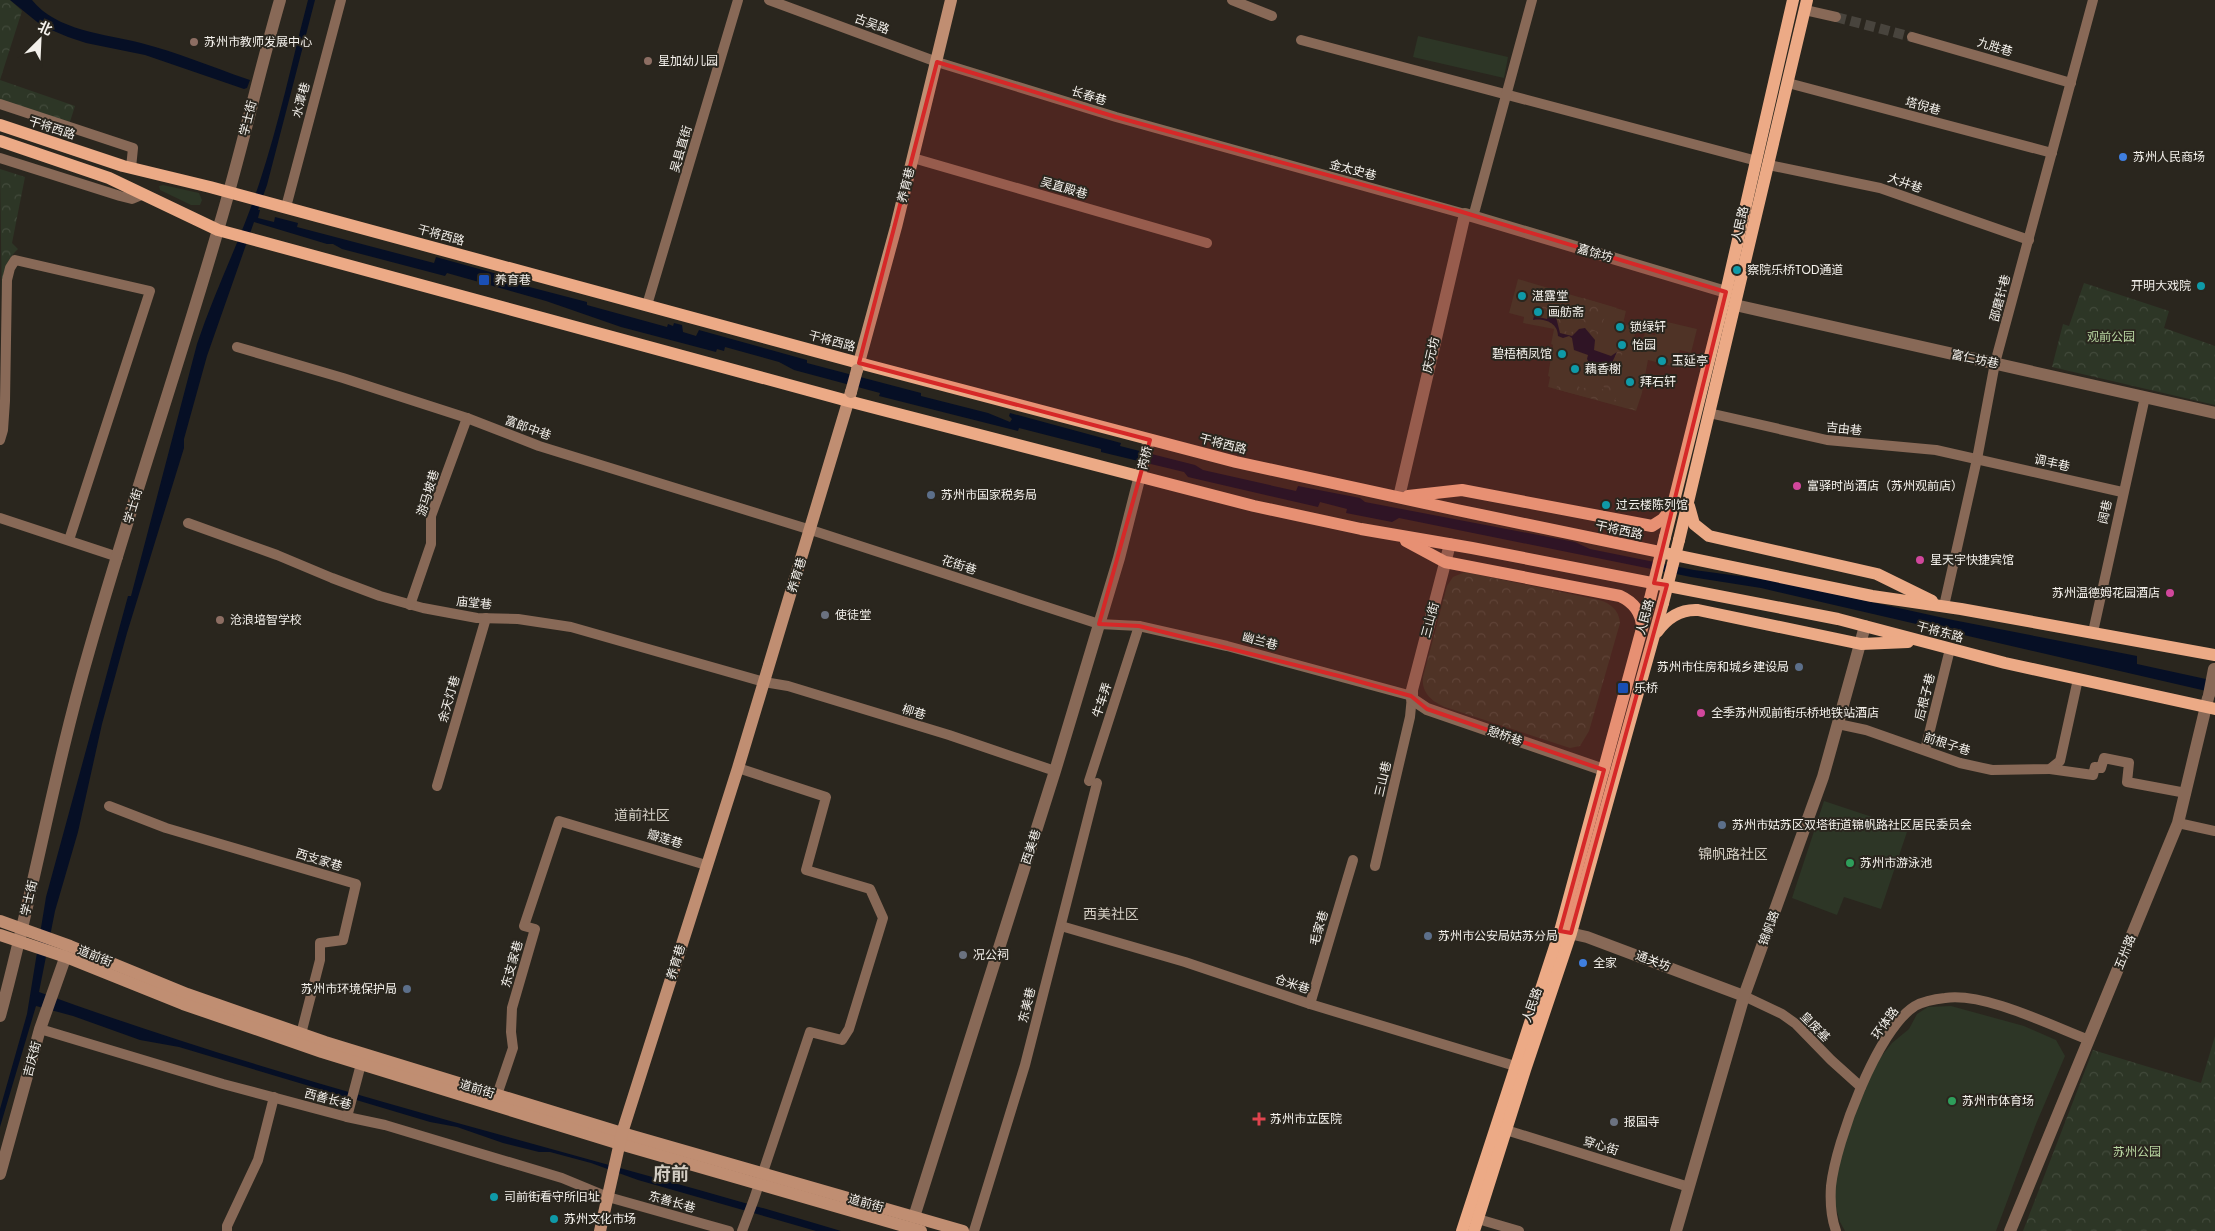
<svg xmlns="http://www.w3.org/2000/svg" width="2215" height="1231" viewBox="0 0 2215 1231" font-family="Poppins,'Noto Sans SC',sans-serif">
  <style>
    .green { fill: #2d3626 }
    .forest { fill: url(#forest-crowns) }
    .water { fill: #060f25 }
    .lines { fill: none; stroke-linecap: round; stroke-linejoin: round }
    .minor-tunnel { stroke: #48443d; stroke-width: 10; stroke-dasharray: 10 5; stroke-linecap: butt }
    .minor { stroke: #886957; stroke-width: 10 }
    .tertiary { stroke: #886957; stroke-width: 12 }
    .secondary { stroke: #c08e72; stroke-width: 12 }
    .primary { stroke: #ecaa86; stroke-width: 12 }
    .tertiary-bridge { stroke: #886957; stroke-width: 12 }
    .secondary-bridge { stroke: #c08e72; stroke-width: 12 }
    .primary-bridge { stroke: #ecaa86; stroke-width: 12 }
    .marked { fill: #d62828; fill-opacity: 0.2; stroke: #d62828; stroke-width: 4; stroke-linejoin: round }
    .education-dot { fill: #8d6e63; stroke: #2a261e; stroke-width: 2 }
    .shop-dot { fill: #3f7fe0; stroke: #2a261e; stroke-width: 2 }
    .culture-dot { fill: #0f9aa8; stroke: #2a261e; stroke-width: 2 }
    .transit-dot { fill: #1a4fb4; stroke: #2a261e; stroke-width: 2 }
    .hotel-dot { fill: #d1479c; stroke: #2a261e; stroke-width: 2 }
    .service-dot { fill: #5c6f8a; stroke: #2a261e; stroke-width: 2 }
    .worship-dot { fill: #6b7280; stroke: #2a261e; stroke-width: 2 }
    .leisure-dot { fill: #2e9e5b; stroke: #2a261e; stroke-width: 2 }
    .health-dot { fill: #e0444e; stroke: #2a261e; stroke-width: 2 }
    .labels { text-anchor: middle; stroke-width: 4; stroke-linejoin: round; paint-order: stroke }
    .street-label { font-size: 12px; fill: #f4f1ec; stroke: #2a261e }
    .poi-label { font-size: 12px; fill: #f4f1ec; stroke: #2a261e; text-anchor: start }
    .park-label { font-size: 12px; fill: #b9d7a2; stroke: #2a261e }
    .neighbourhood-label { font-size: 14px; fill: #d3cdc3; stroke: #2a261e }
    .district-label { font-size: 18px; font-weight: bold; fill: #d3cdc3; stroke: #2a261e }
  </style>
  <defs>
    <pattern id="forest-crowns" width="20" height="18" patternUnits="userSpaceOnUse" patternTransform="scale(1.25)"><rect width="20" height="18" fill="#2d3626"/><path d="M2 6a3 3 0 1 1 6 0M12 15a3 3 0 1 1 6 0" fill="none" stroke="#424a3b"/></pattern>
  </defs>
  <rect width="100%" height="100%" fill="#2a261e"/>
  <g class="green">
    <polygon points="1418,36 1508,57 1504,78 1413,57"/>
    <polygon points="163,185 199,193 202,200 200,205 191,205 160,190 159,186"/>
    <polygon points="1518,279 1626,311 1623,324 1636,328 1634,339 1642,341 1645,333 1655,335 1659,320 1697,329 1691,353 1680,350 1678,357 1673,356 1671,366 1648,360 1642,393 1636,411 1548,387 1550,377 1548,376 1553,345 1551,344 1554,329 1523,323 1524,317 1509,313"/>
    <polygon points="1824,801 1908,829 1881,909 1844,897 1837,915 1792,898"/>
    <polygon points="1951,1006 2024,1026 2056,1040 2065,1056 2036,1124 1996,1231 1845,1231 1840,1222 1833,1197 1833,1182 1851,1121 1876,1063 1892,1043 1909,1029 1917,1014 1928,1007"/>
  </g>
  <g class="forest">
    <polygon points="0,0 10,0 22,11 0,80 75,106 68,128 0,106"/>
    <path d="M0,169L25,177L12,243L18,249C0,265 2,287 2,309Z"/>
    <polygon points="2084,283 2169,311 2164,328 2215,346 2215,405 2052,367 2063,324 2069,326"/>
    <polygon points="1583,298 1617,308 1610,309 1609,313 1606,314 1600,329 1582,321 1575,313"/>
    <path d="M1537,300L1543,305L1565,308L1562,331L1572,332L1583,325L1598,332L1600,338L1597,351L1594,350L1595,340C1593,335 1590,331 1586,328L1579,329L1572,336L1560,333L1556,317L1558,312L1550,313L1530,305L1531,302Z"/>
    <polygon points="1616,346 1622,348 1623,353 1612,374 1583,374 1587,366 1599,372 1608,371 1615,359 1616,352 1611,356 1600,353 1602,349 1607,350"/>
    <polygon points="1572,378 1572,382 1576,383 1581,389 1596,384 1614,398 1615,395 1613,396 1597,380 1598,379 1614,383 1614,387 1623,391 1616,396 1615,400 1621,400 1623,404 1633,405 1636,396 1640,394 1635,410 1556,389 1557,386 1561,387 1564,380"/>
    <path d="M1465,572L1599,600C1610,603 1619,610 1620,623L1589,731L1580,746L1570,748L1448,708C1434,703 1421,694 1423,677L1447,586L1453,577Z"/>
    <polygon points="2215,1036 2215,1231 2023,1231 2093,1050 2201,1083"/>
  </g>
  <g class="water">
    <path d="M10,0H32C57,31 105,34 141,43C177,52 212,67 247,79L250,80L247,88L244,89L145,55L86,43L68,37L42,26Z"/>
    <path d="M308,0H315L267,185L258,210H260L258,218L274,222L275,217L298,223L297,227L434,263L436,257L519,280L518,284L587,302V305L667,327L668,324L673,326L674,323L682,325L683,332L696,336L699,330L807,360V363L921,393V396L988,413L1010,422L1012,419L1009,416L1010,413L1121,443L1120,446L1195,465L1203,470L1296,491L1298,486L1360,498L1365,502L1575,542L1590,549L1694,570L1776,581L1953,620L2137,656V664L2215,681V693L1761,588L1691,577L1399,518L1392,522L1346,513L1347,509L1320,502L1318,507L1188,477L1184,472L1101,452V449L1019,428L1018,431L879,396L880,393L794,370L779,362L725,347L724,351L717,349L716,352L621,327L546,301L447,273L445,276L342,249L333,244H327L254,222L207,356L184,439V448L127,633L102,724L78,832L55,911L39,992C301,1088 574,1151 841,1231H816L638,1180L591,1163L550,1152H539L503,1143L457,1127L430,1122L179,1047L140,1040L73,1016L36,1006L0,1127V1109L27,1014L46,897L128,596H131L197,344C215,290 241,239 259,184C279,124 292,61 308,0Z"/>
    <path d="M1559,312L1556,317L1560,333L1572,336L1579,329L1585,328L1595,340L1594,350L1611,356L1617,352L1608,371L1599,372L1591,366L1587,359L1588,355L1574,350L1572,338L1569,336L1563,338L1558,336C1558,322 1543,318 1533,320L1534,316L1547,319L1549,313Z"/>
  </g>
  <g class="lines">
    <polyline class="minor-tunnel" points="1836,17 1912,37"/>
    <g class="minor">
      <polyline points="769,0 937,62 1116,117 1465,214"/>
      <polyline points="1232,0 1272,16"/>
      <polyline points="1805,10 1836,17"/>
      <polyline points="1912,37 2071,83"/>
      <polyline points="1301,40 1757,161"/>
      <polyline points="1788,83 2052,153"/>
      <polyline points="0,104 133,148 131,168"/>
      <polyline points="0,158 120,196 132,199 144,194"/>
      <polyline points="913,158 1207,243"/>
      <polyline points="1769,165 1880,188 2029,240"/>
      <polyline points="286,207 341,0"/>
      <polyline points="1473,217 1532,0"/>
      <polyline points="647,305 738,0"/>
      <polyline points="237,347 343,378 467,418 539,446 811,530 1099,624 1139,626 1227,646 1412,696 1410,717 1375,866"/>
      <polyline points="1709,413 1827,440 1936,450 2122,492"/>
      <polyline points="0,440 3,430 5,401 7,280 10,268 15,260 150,291 69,540"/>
      <polyline points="0,518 118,557"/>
      <polyline points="188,523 277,555 332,578 380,596 423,608 477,618 518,619 571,627 764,682 788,686 949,735 1055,771"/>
      <polyline points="410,605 431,544 431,516 467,418"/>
      <polyline points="1944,606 1977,459 1995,363 2093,0"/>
      <polyline points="2093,632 2145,397"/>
      <polyline points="1838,724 1866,730 1960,763 1992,770 2050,769 2060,761 2078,679"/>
      <polyline points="1925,750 1950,649"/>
      <polyline points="738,768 826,797 806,870 870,889 883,918 849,1029 842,1040 810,1032 754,1199 742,1231"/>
      <polyline points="2050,769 2093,775 2095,767 2101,768 2104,758 2129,763 2127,782 2186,793"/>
      <polyline points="1089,781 1139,626"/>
      <polyline points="437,786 486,618"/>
      <polyline points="109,806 166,828 356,884 343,940 320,943 320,960 301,1034"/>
      <polyline points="2178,823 2215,831"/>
      <polyline points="1061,926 1185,962 1310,1004 1515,1066"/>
      <polyline points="1744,996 1782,1014 1796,1024 1831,1060 1861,1087"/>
      <polyline points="1310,1004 1353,860"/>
      <polyline points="40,1029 223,1084 347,1117 385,1125 562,1178 608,1197 729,1231"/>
      <polyline points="497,1095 513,1048 511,1032 512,1008 535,929 524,926 559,821 706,865"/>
      <polyline points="347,1117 361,1064"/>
      <polyline points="1506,1130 1689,1187"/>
      <polyline points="1478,1219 1519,1231"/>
      <polyline points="227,1231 227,1226 258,1160 274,1097"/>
      <polyline points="974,1231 1025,1065 1097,783"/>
      <path d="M1836,1231C1831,1217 1830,1201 1831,1186C1836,1141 1877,1030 1915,1006C1924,1001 1935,999 1945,998C1984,992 2050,1025 2089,1040"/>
    </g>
    <g class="tertiary">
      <polyline points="1735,305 2215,413"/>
      <polyline points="1399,497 1465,214 1726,292"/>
      <polyline points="1450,544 1412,690 1412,699 1427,709 1604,770"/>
      <polyline points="1560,931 1587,937 1744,996"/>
      <path d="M0,1016C33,895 54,771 89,651C129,510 177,371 218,230C241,154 258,76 280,0"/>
      <polyline points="0,1174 40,1029 69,947"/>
      <polyline points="914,1217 1055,771 1119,558 1149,440"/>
      <polyline points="1676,1231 1744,996 1823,777 1865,626"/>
      <polyline points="2010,1231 2178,823 2208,698"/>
    </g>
    <g class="secondary">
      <polyline points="857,370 896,227 951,0"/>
      <polyline points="0,921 70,946 187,994 325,1042 622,1133 963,1231"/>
      <polyline points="0,935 66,957 183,1004 322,1052 620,1144 921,1231"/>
      <polyline points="600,1231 622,1133 738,768 851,392"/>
    </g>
    <g class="primary">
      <polyline points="0,125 123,166 210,187 859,363 1236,462 1457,510 1872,596 1961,609 2215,655"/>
      <polyline points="0,141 109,178 218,230 848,401 1254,506 1361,529 1472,548 1838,619 2005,663 2215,709"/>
      <polyline points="1408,496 1462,490 1652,526 1663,519 1670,510"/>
      <polyline points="1689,506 1694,524 1709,536 1877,574 1932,601"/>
      <polyline points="1665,537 1726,292 1793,0"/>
      <polyline points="1679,540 1807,0"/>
      <path d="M1406,541L1445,562L1620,596C1633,602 1641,612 1642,626"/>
      <path d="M1657,632C1667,618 1681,609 1698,610L1861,644L1908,642"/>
      <polyline points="1462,1231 1560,931 1650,599"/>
      <polyline points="1474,1231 1525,1070 1571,933 1663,603"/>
    </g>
    <polyline class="tertiary-bridge" points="2209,695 2214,669"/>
    <polyline class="secondary-bridge" points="851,392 857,370"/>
    <g class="primary-bridge">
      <polyline points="1650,599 1665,537"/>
      <polyline points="1663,603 1679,540"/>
    </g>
  </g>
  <path class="marked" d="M937,62L1116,117L1459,211L1726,292L1654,583L1667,585L1571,933L1560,931L1604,770L1427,709L1411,696L1343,677L1139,626L1099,624L1150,440L859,363Z"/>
  <g class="education-dot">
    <circle cx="194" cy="42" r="5"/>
    <circle cx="648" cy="61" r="5"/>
    <circle cx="220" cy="620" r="5"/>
  </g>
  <g class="shop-dot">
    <circle cx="2123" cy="157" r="5"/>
    <circle cx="1583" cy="963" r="5"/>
  </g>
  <g class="culture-dot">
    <circle cx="1737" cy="270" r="5"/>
    <circle cx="2201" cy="286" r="5"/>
    <circle cx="1522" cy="296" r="5"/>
    <circle cx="1538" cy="312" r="5"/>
    <circle cx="1620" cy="327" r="5"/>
    <circle cx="1622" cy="345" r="5"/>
    <circle cx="1562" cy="354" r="5"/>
    <circle cx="1662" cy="361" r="5"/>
    <circle cx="1575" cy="369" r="5"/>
    <circle cx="1630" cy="382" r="5"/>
    <circle cx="1606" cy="505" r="5"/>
    <circle cx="494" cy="1197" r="5"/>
    <circle cx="554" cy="1219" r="5"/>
  </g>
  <g class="transit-dot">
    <rect x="478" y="274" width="12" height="12" rx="2.5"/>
    <rect x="1617" y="682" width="12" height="12" rx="2.5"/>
  </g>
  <g class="hotel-dot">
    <circle cx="1797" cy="486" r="5"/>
    <circle cx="1920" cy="560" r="5"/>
    <circle cx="2170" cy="593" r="5"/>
    <circle cx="1701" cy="713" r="5"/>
  </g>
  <g class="service-dot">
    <circle cx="931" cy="495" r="5"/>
    <circle cx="1799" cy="667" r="5"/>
    <circle cx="1722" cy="825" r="5"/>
    <circle cx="1428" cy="936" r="5"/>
    <circle cx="407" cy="989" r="5"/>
  </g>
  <g class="worship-dot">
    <circle cx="825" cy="615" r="5"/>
    <circle cx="963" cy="955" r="5"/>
    <circle cx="1614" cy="1122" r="5"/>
  </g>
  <g class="leisure-dot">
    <circle cx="1850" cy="863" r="5"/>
    <circle cx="1952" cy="1101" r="5"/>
  </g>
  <path class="health-dot" d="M1256.5 1111.5h5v5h5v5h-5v5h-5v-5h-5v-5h5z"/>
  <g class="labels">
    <g class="street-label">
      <text transform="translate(872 24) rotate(20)" y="4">古吴路</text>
      <text transform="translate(1995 47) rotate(17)" y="4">九胜巷</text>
      <text transform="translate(1089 96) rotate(17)" y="4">长春巷</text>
      <text transform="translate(301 100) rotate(-75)" y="4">水潭巷</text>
      <text transform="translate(1923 106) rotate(15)" y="4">塔倪巷</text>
      <text transform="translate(248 118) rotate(-76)" y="4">学士街</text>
      <text transform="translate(52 128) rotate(18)" y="4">干将西路</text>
      <text transform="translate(681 149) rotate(-74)" y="4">吴县直街</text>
      <text transform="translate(1353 170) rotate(15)" y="4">金太史巷</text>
      <text transform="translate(1905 183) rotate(19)" y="4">大井巷</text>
      <text transform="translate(906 185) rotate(-76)" y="4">养育巷</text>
      <text transform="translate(1064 188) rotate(16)" y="4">吴直殿巷</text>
      <text transform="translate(1740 224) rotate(-77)" y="4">人民路</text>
      <text transform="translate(441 235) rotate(15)" y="4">干将西路</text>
      <text transform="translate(1595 253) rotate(16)" y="4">嘉馀坊</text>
      <text transform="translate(2000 298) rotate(-75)" y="4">邵磨针巷</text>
      <text transform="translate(832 341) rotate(15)" y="4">干将西路</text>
      <text transform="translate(1431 355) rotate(-77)" y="4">庆元坊</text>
      <text transform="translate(1975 359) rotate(12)" y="4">富仁坊巷</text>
      <text transform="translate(528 428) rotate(20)" y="4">富郎中巷</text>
      <text transform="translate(1844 429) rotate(6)" y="4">吉由巷</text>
      <text transform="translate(1223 444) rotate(14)" y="4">干将西路</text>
      <text transform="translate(1145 458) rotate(-77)" y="4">芮桥</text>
      <text transform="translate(2052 463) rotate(13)" y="4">调丰巷</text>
      <text transform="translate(428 493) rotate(-73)" y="4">游马坡巷</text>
      <text transform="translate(133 506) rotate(-73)" y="4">学士街</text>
      <text transform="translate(2105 512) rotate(-78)" y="4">阔巷</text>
      <text transform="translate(1619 530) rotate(12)" y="4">干将西路</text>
      <text transform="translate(959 565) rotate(18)" y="4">花街巷</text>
      <text transform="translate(797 575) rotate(-73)" y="4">养育巷</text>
      <text transform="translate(474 603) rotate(6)" y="4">庙堂巷</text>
      <text transform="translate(1645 617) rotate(-75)" y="4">人民路</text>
      <text transform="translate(1430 620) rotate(-75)" y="4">三山街</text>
      <text transform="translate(1940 632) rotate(15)" y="4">干将东路</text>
      <text transform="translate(1260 641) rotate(15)" y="4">幽兰巷</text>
      <text transform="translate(1925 697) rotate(-76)" y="4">后根子巷</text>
      <text transform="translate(449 699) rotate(-74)" y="4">余天灯巷</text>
      <text transform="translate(1102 700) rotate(-72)" y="4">牛车弄</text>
      <text transform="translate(914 712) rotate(17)" y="4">柳巷</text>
      <text transform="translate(1505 736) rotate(19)" y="4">憩桥巷</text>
      <text transform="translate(1947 744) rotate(18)" y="4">前根子巷</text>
      <text transform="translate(1383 779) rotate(-77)" y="4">三山巷</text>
      <text transform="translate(665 839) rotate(17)" y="4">瓣莲巷</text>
      <text transform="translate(1031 847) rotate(-72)" y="4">西美巷</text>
      <text transform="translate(319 860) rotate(17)" y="4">西支家巷</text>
      <text transform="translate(29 898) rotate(-77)" y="4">学士街</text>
      <text transform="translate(1319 928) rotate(-73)" y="4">毛家巷</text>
      <text transform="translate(1769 928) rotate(-70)" y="4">锦帆路</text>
      <text transform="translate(2125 952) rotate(-68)" y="4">五卅路</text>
      <text transform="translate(95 956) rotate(22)" y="4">道前街</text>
      <text transform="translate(1653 961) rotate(20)" y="4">通关坊</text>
      <text transform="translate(676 962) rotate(-73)" y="4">养育巷</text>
      <text transform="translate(512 964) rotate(-74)" y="4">东支家巷</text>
      <text transform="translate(1292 984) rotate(18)" y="4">仓米巷</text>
      <text transform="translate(1027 1005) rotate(-76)" y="4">东美巷</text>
      <text transform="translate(1532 1005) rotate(-71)" y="4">人民路</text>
      <text transform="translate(1885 1023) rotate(-54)" y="4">环体路</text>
      <text transform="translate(1815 1027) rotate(45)" y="4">皇废基</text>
      <text transform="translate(32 1059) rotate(-75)" y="4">吉庆街</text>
      <text transform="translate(477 1089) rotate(17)" y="4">道前街</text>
      <text transform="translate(328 1099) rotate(15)" y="4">西善长巷</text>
      <text transform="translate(1601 1146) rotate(17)" y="4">穿心街</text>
      <text transform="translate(672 1202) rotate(16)" y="4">东善长巷</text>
      <text transform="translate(866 1203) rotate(16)" y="4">道前街</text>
    </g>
    <g class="poi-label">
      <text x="204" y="46">苏州市教师发展中心</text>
      <text x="658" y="65">星加幼儿园</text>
      <text x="2133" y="161">苏州人民商场</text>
      <text x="1747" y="274">察院乐桥TOD通道</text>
      <text x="495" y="284">养育巷</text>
      <text x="2191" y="290" text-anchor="end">开明大戏院</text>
      <text x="1532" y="300">湛露堂</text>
      <text x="1548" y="316">画舫斋</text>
      <text x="1630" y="331">锁绿轩</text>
      <text x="1632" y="349">怡园</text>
      <text x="1552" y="358" text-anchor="end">碧梧栖凤馆</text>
      <text x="1672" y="365">玉延亭</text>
      <text x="1585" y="373">藕香榭</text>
      <text x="1640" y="386">拜石轩</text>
      <text x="1807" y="490">富驿时尚酒店（苏州观前店）</text>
      <text x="941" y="499">苏州市国家税务局</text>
      <text x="1616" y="509">过云楼陈列馆</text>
      <text x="1930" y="564">星天宇快捷宾馆</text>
      <text x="2160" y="597" text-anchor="end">苏州温德姆花园酒店</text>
      <text x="835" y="619">使徒堂</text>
      <text x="230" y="624">沧浪培智学校</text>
      <text x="1789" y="671" text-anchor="end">苏州市住房和城乡建设局</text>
      <text x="1634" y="692">乐桥</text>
      <text x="1711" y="717">全季苏州观前街乐桥地铁站酒店</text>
      <text x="1732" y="829">苏州市姑苏区双塔街道锦帆路社区居民委员会</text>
      <text x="1860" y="867">苏州市游泳池</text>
      <text x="1438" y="940">苏州市公安局姑苏分局</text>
      <text x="973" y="959">况公祠</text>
      <text x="1593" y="967">全家</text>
      <text x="397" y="993" text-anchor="end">苏州市环境保护局</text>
      <text x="1962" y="1105">苏州市体育场</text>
      <text x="1270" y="1123">苏州市立医院</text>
      <text x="1624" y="1126">报国寺</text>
      <text x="504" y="1201">司前街看守所旧址</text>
      <text x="564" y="1223">苏州文化市场</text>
    </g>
    <g class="park-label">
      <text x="2111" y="341">观前公园</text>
      <text x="2137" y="1156">苏州公园</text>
    </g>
    <g class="neighbourhood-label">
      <text x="642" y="820">道前社区</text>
      <text x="1733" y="859">锦帆路社区</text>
      <text x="1111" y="919">西美社区</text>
    </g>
    <g class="district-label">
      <text x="671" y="1180">府前</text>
    </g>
  </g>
  <g transform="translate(40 40) rotate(24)" stroke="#2a261e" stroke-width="4" paint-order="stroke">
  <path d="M0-4L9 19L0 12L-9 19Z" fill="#f4f1ec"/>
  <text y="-8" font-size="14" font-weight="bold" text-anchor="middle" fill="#f4f1ec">北</text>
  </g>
</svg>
